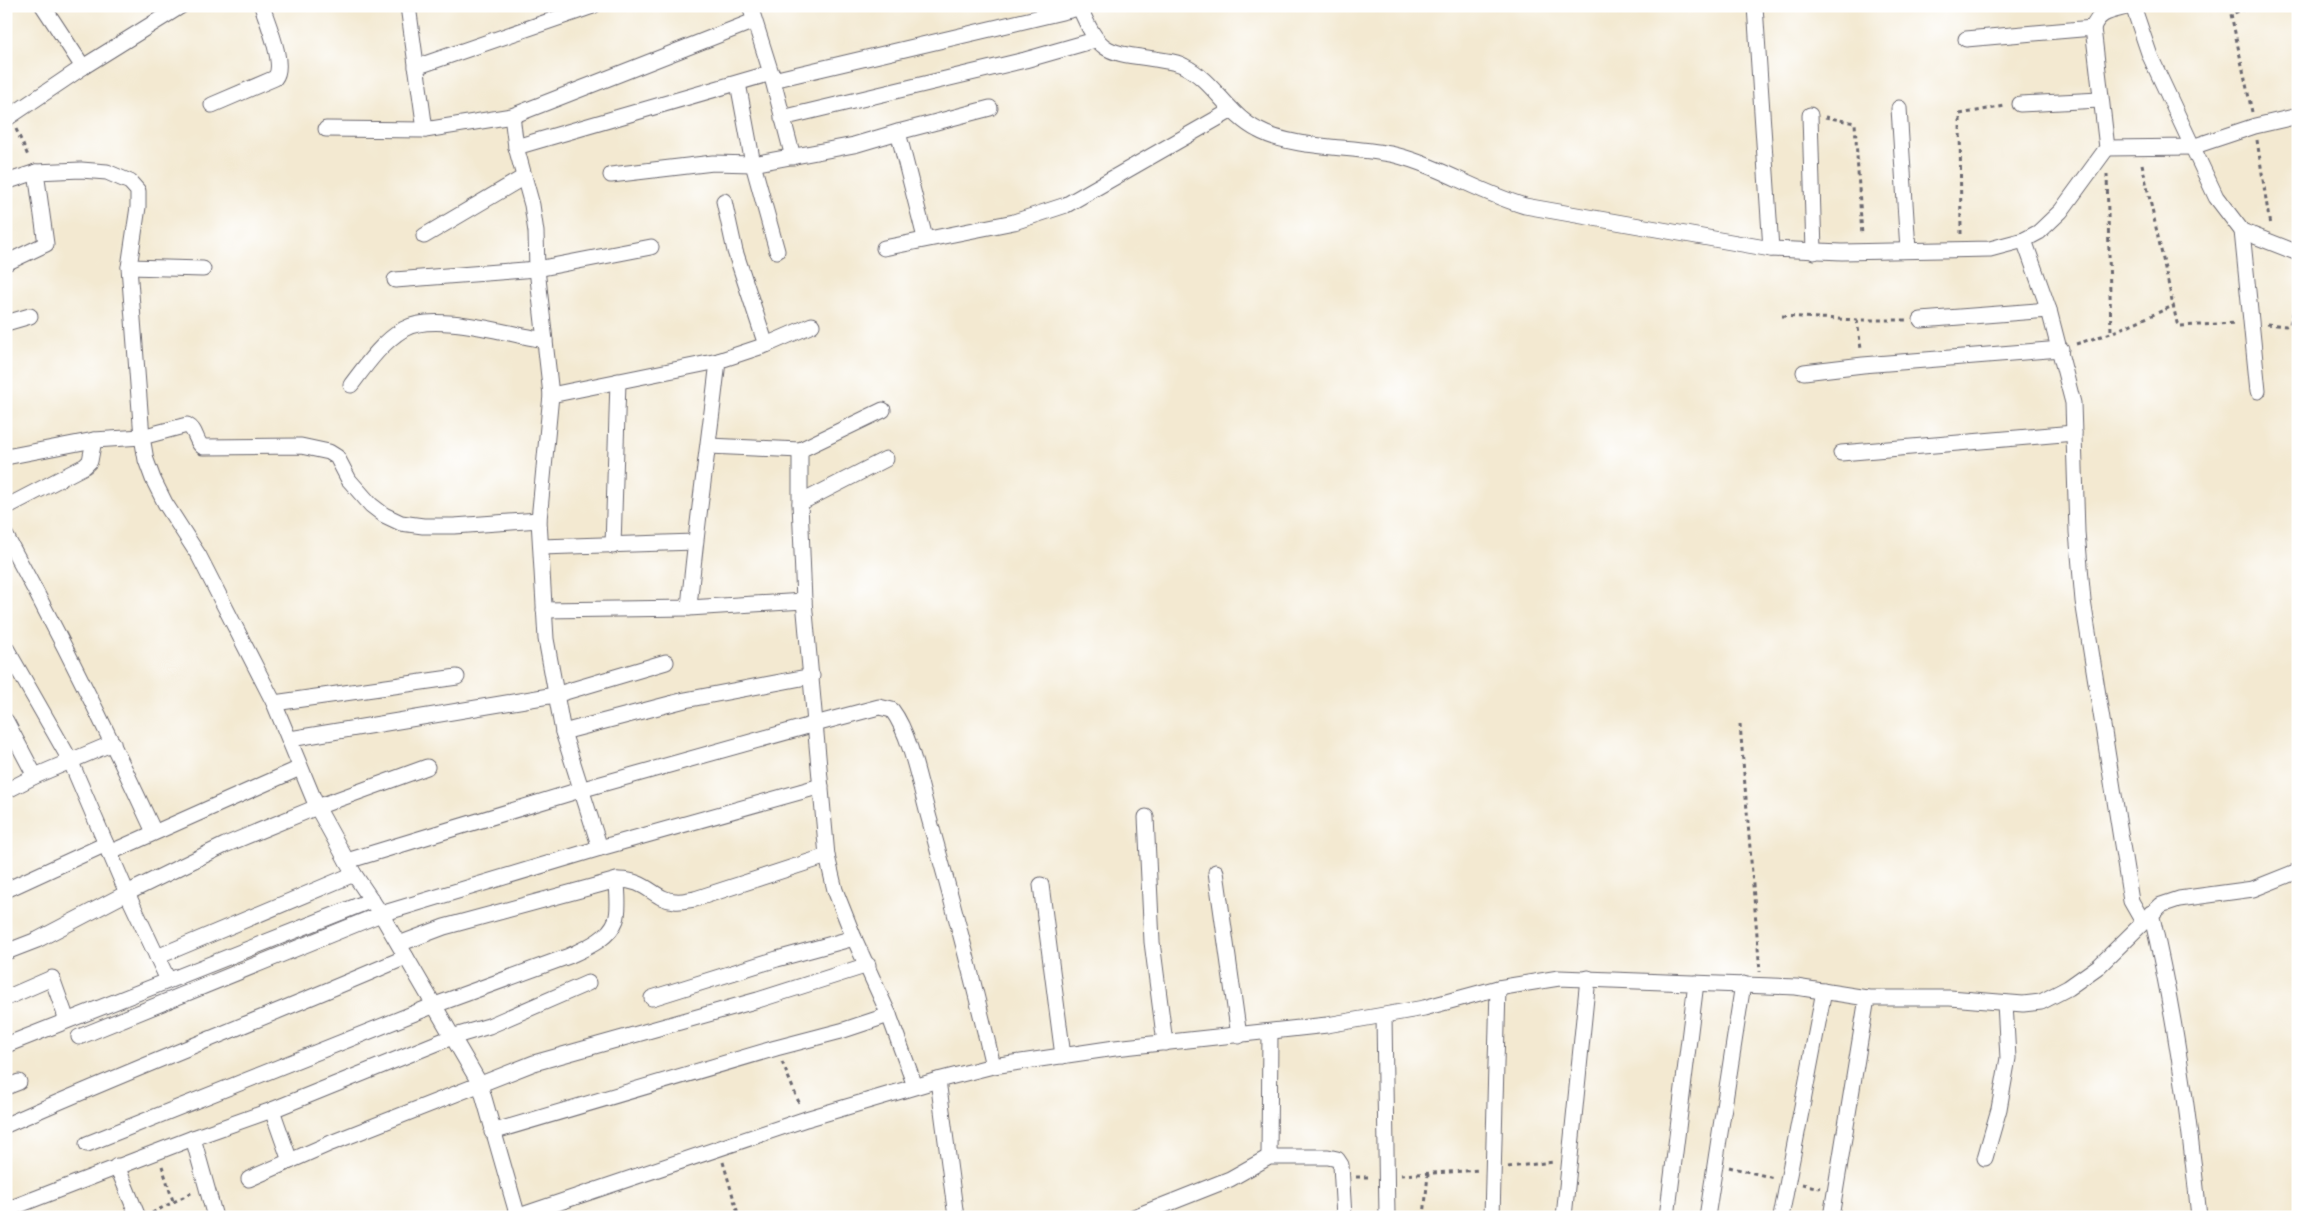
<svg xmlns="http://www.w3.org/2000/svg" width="2304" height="1223" viewBox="0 0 2304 1223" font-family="'Old Standard TT',serif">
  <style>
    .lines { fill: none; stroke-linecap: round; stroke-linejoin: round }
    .street-casing { stroke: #6b6870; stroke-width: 17 }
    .path { stroke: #6b6870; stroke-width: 3; stroke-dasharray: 4 4; stroke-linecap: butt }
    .street { stroke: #fff; stroke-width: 15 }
  </style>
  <rect width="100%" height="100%" fill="#fff"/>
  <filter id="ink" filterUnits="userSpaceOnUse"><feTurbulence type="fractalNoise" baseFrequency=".02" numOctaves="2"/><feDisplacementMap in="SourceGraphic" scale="10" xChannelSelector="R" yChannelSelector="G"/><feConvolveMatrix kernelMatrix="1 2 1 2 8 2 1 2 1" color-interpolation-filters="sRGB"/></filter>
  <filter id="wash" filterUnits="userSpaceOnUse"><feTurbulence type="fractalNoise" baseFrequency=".0096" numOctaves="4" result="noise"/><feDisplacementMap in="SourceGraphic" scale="20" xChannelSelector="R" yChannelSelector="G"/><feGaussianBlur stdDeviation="1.12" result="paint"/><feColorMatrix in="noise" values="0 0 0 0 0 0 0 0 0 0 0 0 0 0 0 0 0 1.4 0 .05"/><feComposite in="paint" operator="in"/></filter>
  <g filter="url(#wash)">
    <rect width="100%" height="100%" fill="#f3e9d1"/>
  </g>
  <g filter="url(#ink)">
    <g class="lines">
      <defs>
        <g id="street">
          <polyline points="43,6 83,67"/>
          <polyline points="408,6 425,130"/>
          <polyline points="750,6 771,73 793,157"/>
          <path d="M1079,6C1100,54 1105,52 1155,59C1164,61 1176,61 1184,66C1214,81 1228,115 1258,130C1292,149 1355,146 1395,155C1439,166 1480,193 1525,206L1771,249L1842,252L1990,249L2024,240L2039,232L2061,211L2107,148L2093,28L1966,39"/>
          <polyline points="1755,6 1771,249"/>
          <polyline points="2133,6 2150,56 2216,197 2242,231 2298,253"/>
          <path d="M2093,28C2099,10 2114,11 2130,6"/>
          <polyline points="416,67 593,6"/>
          <polyline points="773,80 1079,8"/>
          <polyline points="738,83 753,164 777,251"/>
          <polyline points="2020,104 2100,100"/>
          <path d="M212,105L275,78C286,65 267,22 262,6"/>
          <polyline points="1899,108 1908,250"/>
          <polyline points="1810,115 1814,252"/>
          <polyline points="512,116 516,147 532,205 536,232 537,269 551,395 539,520 546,639 563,732 600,848"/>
          <polyline points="782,118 1025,60 1095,40"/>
          <polyline points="6,119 83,67 181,6"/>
          <polyline points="326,129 425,130 512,116 754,21"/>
          <polyline points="516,147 771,73"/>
          <polyline points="2107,148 2192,147 2255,126 2298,116"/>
          <polyline points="611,175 713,163 753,164 854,145 898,132"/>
          <polyline points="6,182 36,172 81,170 107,172 130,182 138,191 138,207 129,267 142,437 146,460 153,479 165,503 199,556 274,703 317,807 354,874 381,914 480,1084 518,1217"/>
          <polyline points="724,201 735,251 766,345"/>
          <polyline points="2242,231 2258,391"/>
          <polyline points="424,236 524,177"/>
          <polyline points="925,238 898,132 990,108"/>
          <polyline points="2024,240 2049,310"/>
          <polyline points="884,248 1014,222 1066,205 1232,110"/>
          <polyline points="6,263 46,244 36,172"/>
          <polyline points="129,267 203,269"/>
          <polyline points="395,280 537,269 651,247"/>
          <polyline points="1921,320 2049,310 2073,403 2077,532 2083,601 2131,901 2143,922"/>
          <polyline points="6,323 30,316"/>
          <polyline points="1804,372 1863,365 2061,349"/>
          <path d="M351,385C366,365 382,342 404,329C434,311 510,335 545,340"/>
          <polyline points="551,395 718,361 766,345 812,325"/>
          <polyline points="709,446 800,450 883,410"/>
          <polyline points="800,450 800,503 804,601 827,856 835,890 854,938 889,1015 915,1086"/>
          <polyline points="1841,453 2074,433"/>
          <path d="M6,457L94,440L142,437L187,425C197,430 195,442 203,447L301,446L329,452L337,457L349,480L371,505L384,515L401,523L423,526H454L539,520"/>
          <polyline points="800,503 886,459"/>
          <polyline points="6,507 85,466 90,461 94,440"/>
          <path d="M6,536C59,633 108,732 154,832"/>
          <polyline points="613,546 618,381"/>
          <polyline points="541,547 695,542"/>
          <path d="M689,608C696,525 709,443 718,361"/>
          <polyline points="544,610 689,608 804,601"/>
          <polyline points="6,648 70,760 127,893 168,980"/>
          <polyline points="274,703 457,677"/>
          <polyline points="6,721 35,776"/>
          <polyline points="563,732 685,700 812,676"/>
          <polyline points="290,739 555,695 666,662"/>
          <polyline points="6,791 35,776 113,743"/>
          <polyline points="1146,817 1152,942 1165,1043"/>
          <polyline points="109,853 300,768"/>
          <path d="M347,861L580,790L815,724L879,707L892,710C911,735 920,786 929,818C952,900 974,982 993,1066"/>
          <polyline points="1216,872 1239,1036"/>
          <polyline points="1041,885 1063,1056"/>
          <polyline points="6,890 106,844"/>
          <path d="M2151,913C2175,1013 2189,1115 2199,1217"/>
          <path d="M399,944L444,927L617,880C647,879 654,900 675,901C681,902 688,900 695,899L827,856"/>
          <polyline points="6,952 37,940 127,893 225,845 317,807 427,767"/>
          <polyline points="157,957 354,874"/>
          <polyline points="6,998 52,978 67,1020"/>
          <polyline points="652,998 777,959 854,938"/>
          <polyline points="1867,998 1950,998 2023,1004 2041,1002 2068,988 2099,966 2161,905 2179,899 2253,889 2298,871"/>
          <polyline points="1384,1016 1387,1217"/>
          <polyline points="79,1037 381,914 600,848 821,786"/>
          <polyline points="6,1045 372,900"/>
          <polyline points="938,1080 956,1217"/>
          <polyline points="6,1087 19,1082"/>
          <polyline points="272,1110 290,1161"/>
          <path d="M6,1125C138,1066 273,1015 406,957"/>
          <polyline points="492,1132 776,1048 841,1031 889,1015"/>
          <polyline points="193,1138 215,1217"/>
          <path d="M87,1144L435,1005L569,956C586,948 609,939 616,920C620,909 617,891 617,880"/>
          <polyline points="1269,1157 1270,1033"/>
          <polyline points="1985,1158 1999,1109 2008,1058 2005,1003"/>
          <polyline points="117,1166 138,1217"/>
          <polyline points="249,1179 331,1143 534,1063 758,1000 868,965"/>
          <polyline points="6,1210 193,1138 272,1110 452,1037 489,1026 588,983"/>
          <polyline points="516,1217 806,1119 938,1080 993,1066 1115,1048 1327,1025 1424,1008 1498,988 1559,978 1796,987 1867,998 1831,1217"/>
          <polyline points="1134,1217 1230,1179 1269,1157 1328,1157 1337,1159 1341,1165 1344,1217"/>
          <polyline points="1492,1217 1498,988"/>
          <polyline points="1564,1217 1588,978"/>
          <polyline points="1667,1217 1696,983"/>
          <polyline points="1707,1217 1743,984"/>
          <polyline points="1781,1217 1824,991"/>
        </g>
      </defs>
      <use href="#street" class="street-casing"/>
      <g class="path">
        <polyline points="2252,112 2231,14 2254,6"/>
        <polyline points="1825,117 1855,123 1862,236"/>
        <polyline points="16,129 29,158"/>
        <polyline points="2257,140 2270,226"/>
        <polyline points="2142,164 2177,323 2180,326 2236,323"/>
        <polyline points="2107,174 2111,333"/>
        <polyline points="1961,234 1960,114 2005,106"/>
        <polyline points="1782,316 1857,320 1906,320"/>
        <polyline points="1857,320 1861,349"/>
        <polyline points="2267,324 2286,326 2290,324 2298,296"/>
        <polyline points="2076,344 2111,333 2173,306"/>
        <polyline points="1740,724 1760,972"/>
        <polyline points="782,1062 800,1105"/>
        <polyline points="723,1162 739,1217"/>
        <polyline points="162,1166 173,1201"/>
        <polyline points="1508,1167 1554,1162"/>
        <polyline points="1729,1167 1774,1178"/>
        <polyline points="1401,1175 1479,1170"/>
        <polyline points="1356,1177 1372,1177"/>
        <polyline points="1802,1184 1820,1188"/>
        <polyline points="152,1213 193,1192"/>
        <polyline points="1424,1217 1428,1174"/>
      </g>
      <use href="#street" class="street"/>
    </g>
  </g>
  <rect width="2304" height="1223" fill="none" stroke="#fff" stroke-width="25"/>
</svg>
